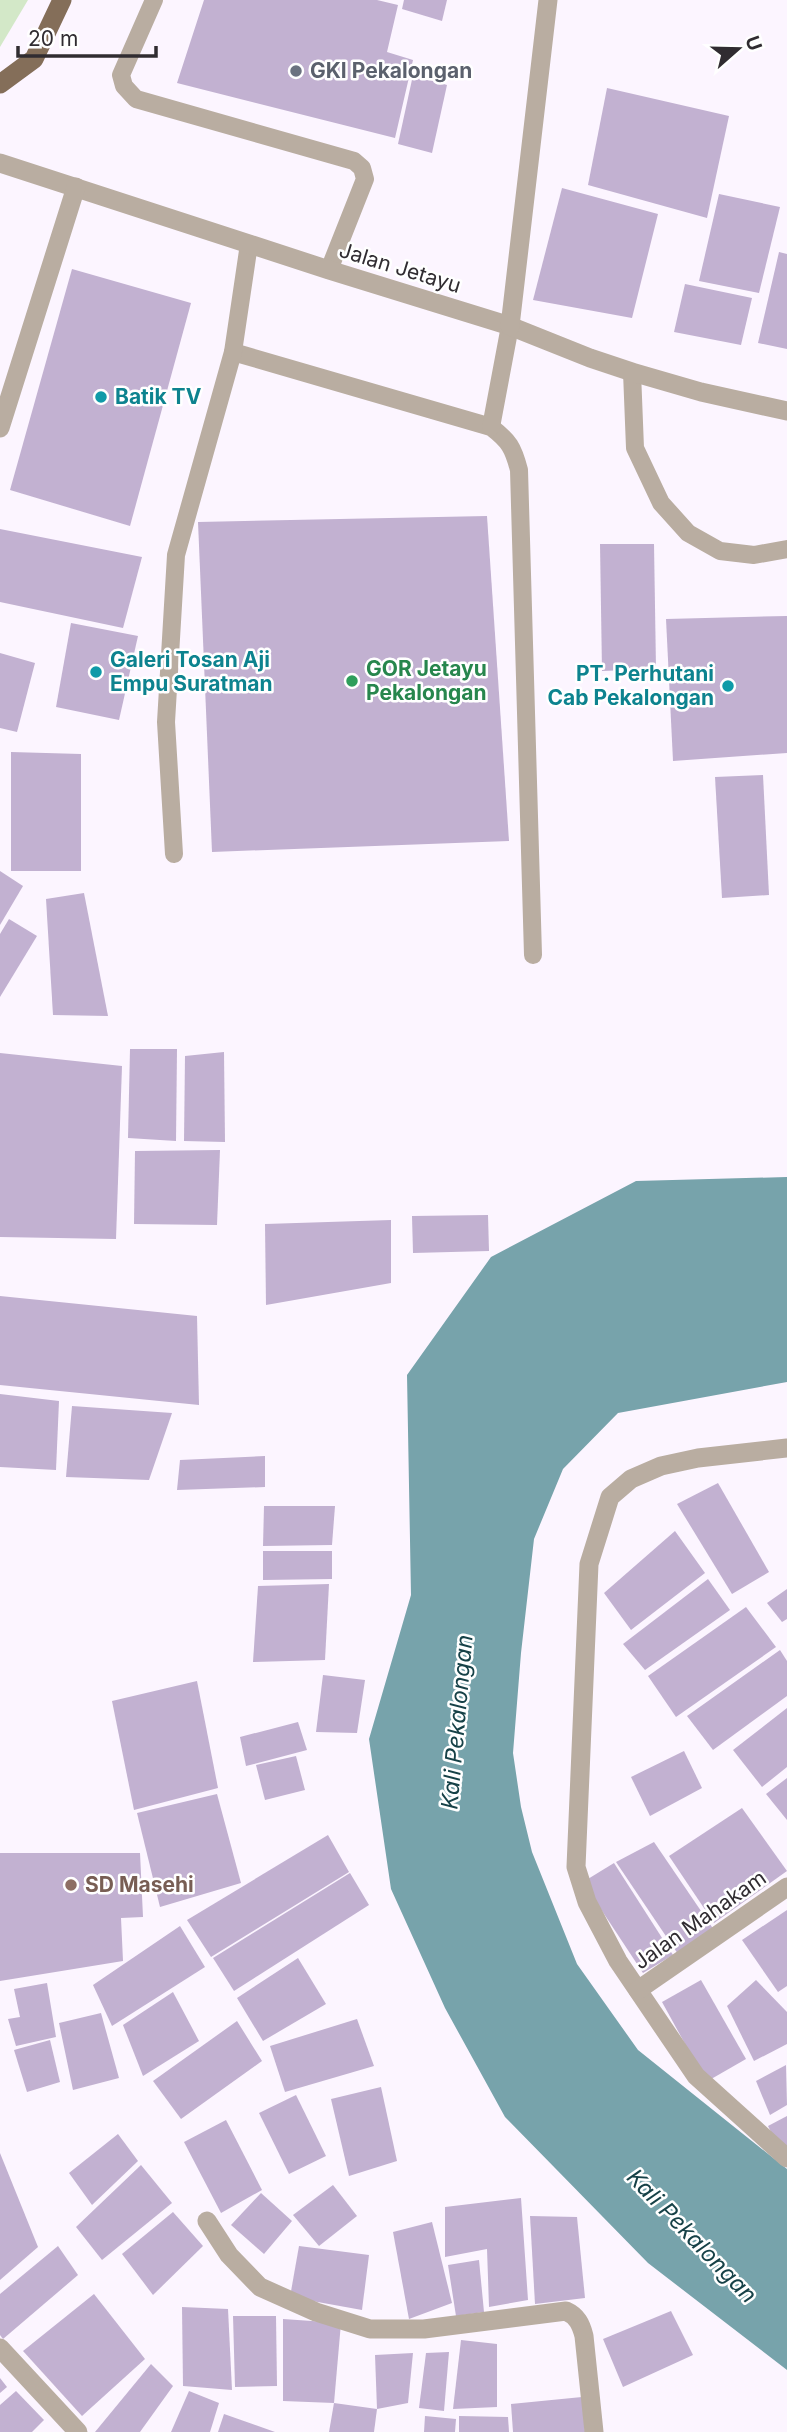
<svg xmlns="http://www.w3.org/2000/svg" width="787" height="2432" viewBox="0 0 787 2432" font-family="Inter,sans-serif">
  <style>
    .green { fill: #d3e8c8 }
    .water { fill: #77a3ab }
    .building { fill: #c2b1d1 }
    .lines { fill: none; stroke-linecap: round; stroke-linejoin: round }
    .service { stroke: #b9ada1; stroke-width: 18 }
    .minor { stroke: #b9ada1; stroke-width: 19 }
    .primary { stroke: #846e59; stroke-width: 19 }
    .worship-dot { fill: #6b7280; stroke: #fff; stroke-width: 2.5 }
    .culture-dot { fill: #0f9aa8; stroke: #fff; stroke-width: 2.5 }
    .leisure-dot { fill: #2e9e5b; stroke: #fff; stroke-width: 2.5 }
    .education-dot { fill: #8d6e63; stroke: #fff; stroke-width: 2.5 }
    .labels { text-anchor: middle; stroke-width: 5; stroke-linejoin: round; paint-order: stroke }
    .worship-label { font-size: 21px; font-weight: bold; fill: #5b616d; stroke: #fff; text-anchor: start }
    .street-label { font-size: 21px; fill: #302c31; stroke: #fff }
    .culture-label { font-size: 21px; font-weight: bold; fill: #0d838f; stroke: #fff; text-anchor: start }
    .leisure-label { font-size: 21px; font-weight: bold; fill: #27864d; stroke: #fff; text-anchor: start }
    .education-label { font-size: 21px; font-weight: bold; fill: #785e54; stroke: #fff; text-anchor: start }
    .water-label { font-size: 23px; font-style: italic; fill: #164147; stroke: #fff }
  </style>
  <rect width="100%" height="100%" fill="#fcf5ff"/>
  <polygon class="green" points="0,0 28,0 0,47"/>
  <polygon class="water" points="787,1177 787,1382 618,1413 563,1469 534,1539 521,1653 513,1753 521,1807 532,1852 577,1964 638,2050 787,2169 787,2370 648,2263 505,2117 445,2008 391,1889 369,1739 411,1595 407,1375 491,1257 636,1181"/>
  <g class="building">
    <polygon points="204,0 377,0 398,5 387,52 413,60 395,138 177,83"/>
    <polygon points="404,0 447,0 442,21 402,9"/>
    <polygon points="413,75 447,85 432,153 398,144"/>
    <polygon points="607,88 729,116 707,218 588,185"/>
    <polygon points="562,188 658,214 632,318 533,300"/>
    <polygon points="719,194 780,207 759,293 699,281"/>
    <polygon points="779,252 787,254 787,349 758,343"/>
    <polygon points="72,269 191,303 130,526 10,490"/>
    <polygon points="685,284 752,298 741,345 674,332"/>
    <polygon points="487,516 509,841 212,852 198,522"/>
    <polygon points="0,529 142,557 123,628 0,602"/>
    <polygon points="600,544 654,544 656,669 602,671"/>
    <polygon points="787,616 787,753 673,761 666,619"/>
    <polygon points="71,623 138,636 119,720 56,707"/>
    <polygon points="0,653 35,663 17,732 0,728"/>
    <polygon points="11,752 81,754 81,871 11,871"/>
    <polygon points="763,775 769,895 722,898 715,777"/>
    <polygon points="0,871 23,886 0,925"/>
    <polygon points="84,893 108,1016 53,1015 46,899"/>
    <polygon points="9,919 37,936 0,997 0,934"/>
    <polygon points="130,1049 177,1049 176,1141 128,1138"/>
    <polygon points="224,1052 225,1142 184,1141 185,1056"/>
    <polygon points="0,1053 122,1066 116,1239 0,1237"/>
    <polygon points="220,1150 217,1225 134,1224 135,1151"/>
    <polygon points="488,1215 489,1251 413,1253 412,1216"/>
    <polygon points="391,1220 391,1283 266,1305 265,1224"/>
    <polygon points="0,1296 197,1316 199,1405 0,1385"/>
    <polygon points="0,1394 59,1401 56,1470 0,1467"/>
    <polygon points="72,1406 172,1413 149,1480 66,1477"/>
    <polygon points="265,1456 265,1487 177,1490 180,1460"/>
    <polygon points="718,1483 769,1572 732,1594 677,1504"/>
    <polygon points="264,1506 335,1506 332,1545 263,1546"/>
    <polygon points="675,1531 705,1573 631,1630 604,1593"/>
    <polygon points="263,1551 332,1551 332,1579 263,1580"/>
    <polygon points="708,1579 730,1610 645,1670 623,1644"/>
    <polygon points="329,1584 325,1660 253,1662 258,1586"/>
    <polygon points="787,1589 787,1619 782,1622 767,1603"/>
    <polygon points="746,1607 776,1647 676,1717 648,1676"/>
    <polygon points="780,1650 787,1661 787,1696 713,1750 687,1716"/>
    <polygon points="323,1675 365,1680 357,1733 316,1732"/>
    <polygon points="197,1681 218,1788 134,1810 112,1701"/>
    <polygon points="787,1708 787,1767 762,1787 733,1750"/>
    <polygon points="298,1722 307,1750 246,1766 240,1737"/>
    <polygon points="684,1751 702,1788 650,1816 631,1777"/>
    <polygon points="296,1756 305,1790 265,1800 256,1765"/>
    <polygon points="787,1778 787,1820 766,1794"/>
    <polygon points="217,1794 241,1883 160,1907 137,1813"/>
    <polygon points="742,1808 787,1871 714,1923 669,1856"/>
    <polygon points="328,1835 349,1872 211,1957 187,1920"/>
    <polygon points="654,1842 714,1930 680,1957 616,1862"/>
    <polygon points="0,1853 140,1853 143,1917 121,1918 123,1961 0,1981"/>
    <polygon points="614,1863 673,1955 643,1973 583,1882"/>
    <polygon points="350,1873 369,1905 234,1991 213,1958"/>
    <polygon points="787,1910 787,1986 778,1992 742,1940"/>
    <polygon points="180,1926 205,1967 112,2026 93,1985"/>
    <polygon points="298,1958 326,2004 263,2041 237,1998"/>
    <polygon points="701,1980 746,2059 706,2082 662,2002"/>
    <polygon points="756,1980 787,2012 787,2044 754,2061 727,2006"/>
    <polygon points="47,1983 56,2037 16,2046 8,2019 20,2017 14,1989"/>
    <polygon points="173,1992 199,2041 143,2076 123,2025"/>
    <polygon points="101,2013 119,2078 73,2090 59,2023"/>
    <polygon points="357,2019 374,2066 285,2092 270,2046"/>
    <polygon points="237,2021 262,2061 181,2119 153,2081"/>
    <polygon points="50,2040 60,2082 27,2092 14,2050"/>
    <polygon points="786,2065 787,2105 770,2115 756,2081"/>
    <polygon points="381,2087 397,2161 349,2176 331,2099"/>
    <polygon points="296,2095 326,2156 289,2174 259,2113"/>
    <polygon points="787,2116 787,2149 781,2152 768,2126"/>
    <polygon points="226,2120 262,2190 221,2213 184,2142"/>
    <polygon points="118,2134 138,2161 92,2205 69,2173"/>
    <polygon points="0,2153 38,2247 0,2280"/>
    <polygon points="141,2165 172,2203 102,2260 76,2227"/>
    <polygon points="333,2185 357,2216 319,2246 293,2215"/>
    <polygon points="261,2193 292,2221 264,2254 231,2225"/>
    <polygon points="521,2198 528,2300 489,2307 487,2249 445,2257 445,2207"/>
    <polygon points="173,2212 203,2246 153,2295 122,2254"/>
    <polygon points="530,2216 577,2217 585,2298 535,2304"/>
    <polygon points="432,2222 452,2303 409,2319 393,2232"/>
    <polygon points="58,2246 78,2275 3,2339 0,2335 0,2294"/>
    <polygon points="299,2246 369,2255 362,2310 290,2297"/>
    <polygon points="479,2260 484,2312 456,2316 448,2265"/>
    <polygon points="94,2294 145,2359 82,2416 23,2351"/>
    <polygon points="182,2307 228,2309 232,2390 183,2386"/>
    <polygon points="671,2311 693,2355 623,2387 603,2339"/>
    <polygon points="233,2316 276,2316 277,2386 235,2387"/>
    <polygon points="283,2319 341,2323 334,2403 283,2401"/>
    <polygon points="461,2340 497,2344 497,2407 453,2409"/>
    <polygon points="449,2352 444,2411 419,2408 426,2353"/>
    <polygon points="413,2353 408,2403 377,2409 375,2355"/>
    <polygon points="151,2364 173,2386 140,2432 95,2432"/>
    <polygon points="0,2378 7,2387 0,2393"/>
    <polygon points="16,2391 44,2420 32,2432 0,2432 0,2405"/>
    <polygon points="189,2391 219,2403 210,2432 171,2432"/>
    <polygon points="582,2397 585,2432 513,2432 511,2404"/>
    <polygon points="334,2403 377,2409 374,2432 329,2432"/>
    <polygon points="224,2414 275,2432 218,2432"/>
    <polygon points="425,2416 456,2419 455,2432 424,2432"/>
    <polygon points="459,2416 508,2417 509,2432 459,2432"/>
  </g>
  <g class="lines">
    <g class="service">
      <polyline points="154,0 121,75 124,86 136,99 354,161 362,168 365,179 329,270"/>
      <path d="M233,352L491,427C509,441 513,447 519,470L533,955"/>
      <polyline points="632,372 635,448 661,503 688,533 720,551 754,555 787,549"/>
      <polyline points="491,427 510,326"/>
      <polyline points="174,854 166,722 176,555 233,352 249,244"/>
    </g>
    <g class="minor">
      <polyline points="0,163 329,270 510,326 590,358 632,372 701,392 787,411"/>
      <polyline points="510,326 548,0"/>
      <polyline points="0,428 76,187"/>
      <polyline points="787,1448 698,1458 661,1466 631,1479 610,1497 589,1564 576,1867 587,1902 618,1961 696,2076 787,2158"/>
      <polyline points="638,1990 787,1887"/>
      <path d="M207,2221L229,2255L260,2287L316,2312L370,2329H424L566,2311C577,2316 581,2324 584,2336L594,2432"/>
      <polyline points="0,2348 78,2432"/>
    </g>
    <polyline class="primary" points="0,84 34,59 62,0"/>
  </g>
  <circle class="worship-dot" cx="296" cy="71" r="7"/>
  <g class="culture-dot">
    <circle cx="101" cy="397" r="7"/>
    <circle cx="96" cy="672" r="7"/>
    <circle cx="728" cy="686" r="7"/>
  </g>
  <circle class="leisure-dot" cx="352" cy="681" r="7"/>
  <circle class="education-dot" cx="71" cy="1885" r="7"/>
  <g class="labels">
    <g class="worship-label">
      <text x="310" y="78">GKI Pekalongan</text>
    </g>
    <g class="street-label">
      <text transform="translate(400 268) rotate(17)" y="7">Jalan Jetayu</text>
      <text transform="translate(700 1920) rotate(-35)" y="7">Jalan Mahakam</text>
    </g>
    <g class="culture-label">
      <text x="115" y="404">Batik TV</text>
      <text x="110" y="667">Galeri Tosan Aji<tspan x="110" dy="24">Empu Suratman</tspan></text>
      <text x="714" y="681" text-anchor="end">PT. Perhutani<tspan x="714" dy="24">Cab Pekalongan</tspan></text>
    </g>
    <g class="leisure-label">
      <text x="366" y="676">GOR Jetayu<tspan x="366" dy="24">Pekalongan</tspan></text>
    </g>
    <g class="education-label">
      <text x="85" y="1892">SD Masehi</text>
    </g>
    <g class="water-label">
      <text transform="translate(457 1722) rotate(-85)" y="8">Kali Pekalongan</text>
      <text transform="translate(692 2236) rotate(46)" y="8">Kali Pekalongan</text>
    </g>
  </g>
  <g transform="translate(738 49) rotate(70)" stroke="#ffffff" stroke-width="5" paint-order="stroke">
  <path d="M0-5L12 26L0 18L-12 26Z" fill="#302c31"/>
  <text y="-10" font-size="19" font-weight="bold" text-anchor="middle" fill="#302c31">U</text>
  </g>
  <path d="M18 46v10h138v-10" fill="none" stroke="#302c31" stroke-width="3.5"/>
  <text x="28" y="46" font-size="21" fill="#302c31" stroke="#ffffff" stroke-width="5" paint-order="stroke">20 m</text>
</svg>
